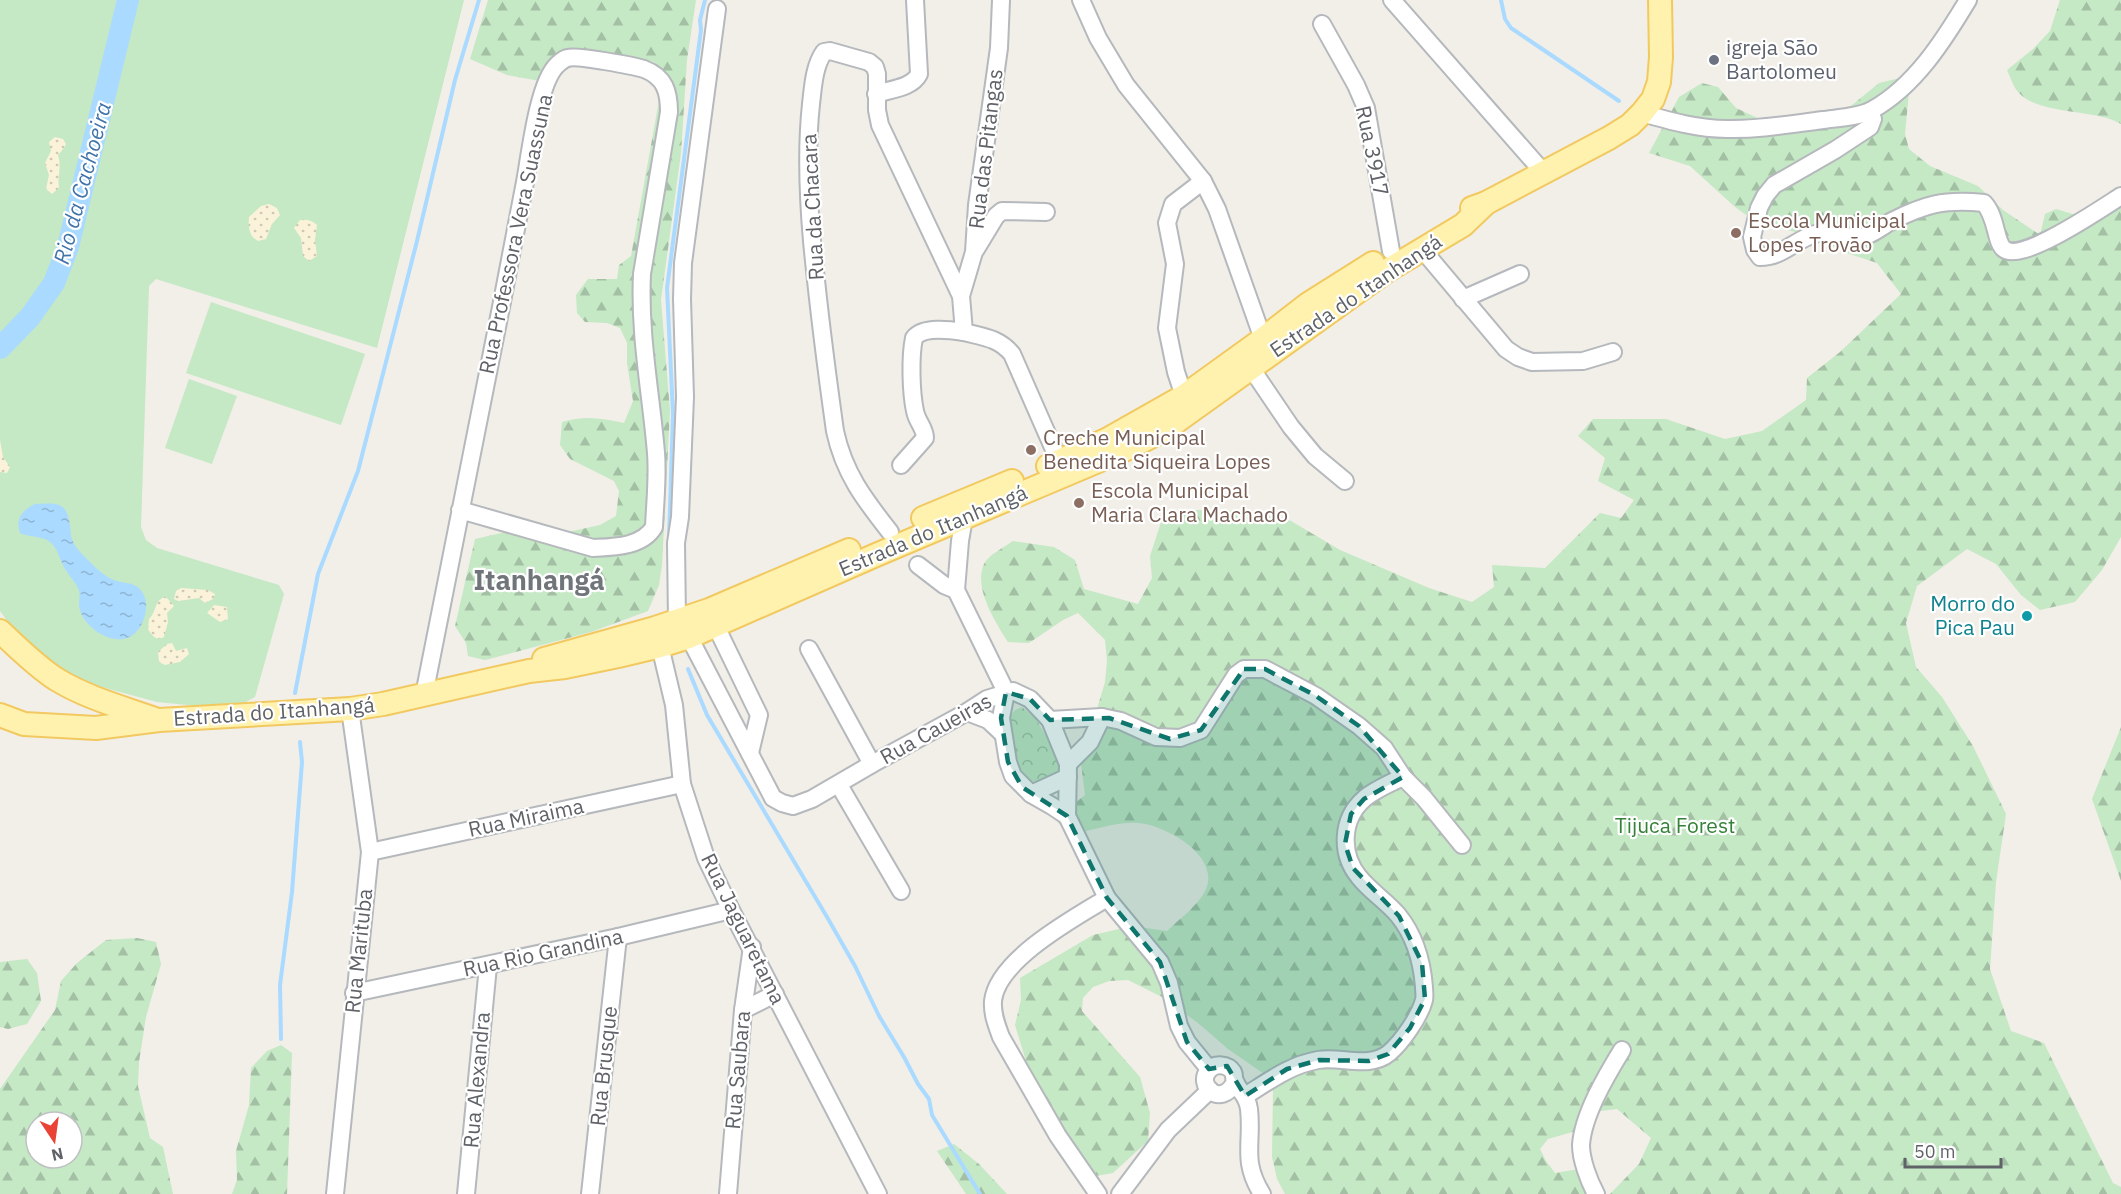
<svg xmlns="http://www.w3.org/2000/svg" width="2121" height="1194" viewBox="0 0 2121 1194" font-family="'IBM Plex Sans',sans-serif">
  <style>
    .grass { fill: #c5e8c5 }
    .forest { fill: url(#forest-firs); fill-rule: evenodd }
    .sand { fill: url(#sand-dots) }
    .park { fill: url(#park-crowns) }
    .water { fill: url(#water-ripples) }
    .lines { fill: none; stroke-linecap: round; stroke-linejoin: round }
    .stream { stroke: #aadaff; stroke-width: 4 }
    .river { stroke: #aadaff; stroke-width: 22 }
    .minor-casing { stroke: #b5b8bc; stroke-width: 20 }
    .major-casing { stroke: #f2c960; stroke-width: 26 }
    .minor { stroke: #fff; stroke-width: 16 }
    .major { stroke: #fff2af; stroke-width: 22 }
    .marked { fill: #0f766e; fill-opacity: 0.2; stroke: #0f766e; stroke-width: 4.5; stroke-dasharray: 12 8; stroke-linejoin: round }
    .worship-dot { fill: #6b7280; stroke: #fff; stroke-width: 2 }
    .education-dot { fill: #8d6e63; stroke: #fff; stroke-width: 2 }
    .culture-dot { fill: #0f9aa8; stroke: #fff; stroke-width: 2 }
    .labels { text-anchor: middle; stroke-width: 4.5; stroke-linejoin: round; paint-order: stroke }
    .worship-label { font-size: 21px; fill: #5b616d; stroke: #fff; text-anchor: start }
    .street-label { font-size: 21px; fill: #5f6368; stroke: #fff }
    .education-label { font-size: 21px; fill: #785e54; stroke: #fff; text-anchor: start }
    .culture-label { font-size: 21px; fill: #0d838f; stroke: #fff; text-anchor: end }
    .park-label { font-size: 21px; fill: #348238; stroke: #fff }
    .water-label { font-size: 22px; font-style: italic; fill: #4174aa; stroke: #fff }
    .district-label { font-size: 27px; font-weight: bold; fill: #70757a; stroke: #fff }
  </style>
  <defs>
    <pattern id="forest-firs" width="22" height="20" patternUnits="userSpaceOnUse" patternTransform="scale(1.5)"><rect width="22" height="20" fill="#c5e8c5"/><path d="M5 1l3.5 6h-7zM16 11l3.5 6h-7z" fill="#a3c0a4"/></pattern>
    <pattern id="sand-dots" width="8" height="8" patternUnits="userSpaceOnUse" patternTransform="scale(1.5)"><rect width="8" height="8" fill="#fbf3d9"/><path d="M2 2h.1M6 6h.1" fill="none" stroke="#cec8b4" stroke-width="1.8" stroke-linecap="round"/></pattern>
    <pattern id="park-crowns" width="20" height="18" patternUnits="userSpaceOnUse" patternTransform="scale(1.5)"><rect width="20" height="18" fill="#c5e8c5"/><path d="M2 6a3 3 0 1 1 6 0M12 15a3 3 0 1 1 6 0" fill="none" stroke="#a3c0a4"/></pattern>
    <pattern id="water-ripples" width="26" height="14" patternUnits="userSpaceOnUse" patternTransform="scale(1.5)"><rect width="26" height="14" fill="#aadaff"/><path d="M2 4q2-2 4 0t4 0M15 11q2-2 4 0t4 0" fill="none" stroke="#8eb4d2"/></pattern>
  </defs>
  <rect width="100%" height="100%" fill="#f1efe8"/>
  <g class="grass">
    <polygon points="0,0 464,0 377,348 156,279 149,286 141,527 146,540 157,548 279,585 284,594 255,697 242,704 198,706 157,702 105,688 65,674 15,632 0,611"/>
    <polygon points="211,302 365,354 341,425 186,373"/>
    <polygon points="189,379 237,396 212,464 165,448"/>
  </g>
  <g class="forest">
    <path d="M488,0H696L687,60L681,153L661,300L670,411L662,565L659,585L648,611L591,632L485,660L468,656L466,643L455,626L475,539L527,527L568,532L600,525L616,516L619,491L614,481L570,459L560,445L562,422C584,415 602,418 624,423L633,401L627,363V343L620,328L607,323L585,322L577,313L576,295L588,279H617L619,265L631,256L664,73L654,62L627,55L560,53L545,66L540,81L507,75L470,59Z"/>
    <path d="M2060,0H2121V124C2095,108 2039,116 2018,92C2013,86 2010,76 2007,70L2033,49L2050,31Z"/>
    <path d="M1904,77L1909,92L1905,134L1909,149L1930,166L1978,186L2003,210L2040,235L2045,214L2056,209L2086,218L2116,209L2121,205V537L2102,570L2075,602L2040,610L2021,595L1996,564L1967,549L1917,586L1906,623L1916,667L1942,697L1973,746L2006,814L1996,882L1990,969L2011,1031L2044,1043L2113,1183L2121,1187V1194H1610L1639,1164L1651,1138L1617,1109L1592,1112L1576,1131L1548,1139L1540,1149L1546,1161L1555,1173L1579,1169L1588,1194H1285L1277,1179L1272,1157L1273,1089L1264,1074L1228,1049L1198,1023L1162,997L1128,980L1109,981L1093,987L1083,998L1082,1011L1140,1077L1150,1113L1148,1141L1113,1173L1090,1177L1039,1104L1015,1025L1021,1000L1020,978L1093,935L1132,926L1167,931C1179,919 1206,900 1208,882C1212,853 1170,829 1145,824C1119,819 1094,832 1068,834L1055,819L1085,795L1081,763L1105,682L1107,661L1105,640L1078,613L1063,620L1029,643L1008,642C996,623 973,588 984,564C988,555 1005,547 1013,541L1054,547L1075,560L1084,589L1138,604L1152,578L1150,556L1163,516L1191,510L1250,511L1291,521L1340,550L1429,588L1472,602L1494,587L1492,565L1545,568L1600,513L1621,518L1634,500L1598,481L1605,458L1578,436L1593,419H1666L1725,439L1762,431L1806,400L1807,378L1840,352L1901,294L1877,263L1850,254L1807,235L1756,222L1735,207L1690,166L1649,153L1679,97L1702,83L1718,87L1736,108L1764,121L1824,128L1879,83Z"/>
    <polygon points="2121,727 2121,881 2092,799"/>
    <path d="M137,938L156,942L161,964L146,1017L139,1062L138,1086L150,1138L163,1147L173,1194H0V1089L55,1010L61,981L77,963L106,940ZM36,1122H72V1158H36Z"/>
    <polygon points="27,959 37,973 41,1001 27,1024 8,1029 0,1027 0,962"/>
    <polygon points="281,1045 292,1053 287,1194 232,1194 237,1180 236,1151 249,1105 251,1068 267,1051"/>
    <polygon points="954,1144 979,1164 1007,1194 966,1194 937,1151"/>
  </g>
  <g class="sand">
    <path d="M55,137L63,139L66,144L64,148L58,155C62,167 57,176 59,188L52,194L46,189L49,175L45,163L51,151L49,142Z"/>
    <path d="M269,204L277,208L280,215L272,224L266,239L258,241C249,236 248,227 249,217L261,206Z"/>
    <path d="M300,220C307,219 312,220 317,225L315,240L317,256L309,261L303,256L301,238L294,228Z"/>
    <polygon points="0,440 3,457 10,467 7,473 0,472"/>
    <polygon points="181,588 208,590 215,594 213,599 205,603 199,598 178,601 174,599 176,591"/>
    <path d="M166,597L174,606L167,613L168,622L164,637C156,641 152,636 148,629L149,619C157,612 154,599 166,597Z"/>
    <polygon points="214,605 227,607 228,619 220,622 207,613"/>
    <polygon points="172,643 176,651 187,648 189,654 180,662 165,665 159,662 158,652 167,644"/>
  </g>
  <polygon class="park" points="1022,707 1036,719 1061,762 1059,772 1041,783 1030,781 1022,775 1009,728 1010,717 1015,710"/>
  <path class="water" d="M35,504C57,503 67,501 70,526C71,530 70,535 72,539C74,546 81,553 85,557C93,565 103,576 114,580C121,583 129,582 136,586C152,596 147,622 135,633C117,650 85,629 80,610C77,603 82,596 78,588C74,580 67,574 63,565C60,559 58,551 53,545C45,535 30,538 20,533C15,518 23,510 35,504Z"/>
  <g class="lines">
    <g class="stream">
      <polyline points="1501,0 1505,19 1511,28 1619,101"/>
      <polyline points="669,539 673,414 667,288 701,30 700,20 705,0"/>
      <polyline points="688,669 707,715 827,917 855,966 879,1016 904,1057 918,1084 929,1099 932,1115 980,1194"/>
      <polyline points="295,693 318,574 358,471 417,241 455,80 479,0"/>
      <polyline points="281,1039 280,985 292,892 302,762 300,742"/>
    </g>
    <polyline class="river" points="0,348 30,317 54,283 68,247 128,0"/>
    <defs>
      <g id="minor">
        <polyline points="1081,0 1098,38 1126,85 1203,181 1217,209 1263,339"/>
        <polyline points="1392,0 1544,173"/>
        <polyline points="1322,24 1356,85 1366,108 1391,251"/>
        <path d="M876,94C891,89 912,88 919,74L915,0"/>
        <path d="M1870,111L1873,119L1870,127L1835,150L1774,185L1765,196L1759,208L1752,237L1755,250L1760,257C1783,257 1794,240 1815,234C1830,230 1846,239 1861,237C1871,236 1881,227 1890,222C1925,204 1944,199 1984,203C1997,217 1995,242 2004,249C2022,263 2102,208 2121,196"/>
        <path d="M1642,113C1670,121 1698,129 1727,129C1759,130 1791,124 1823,120C1838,118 1860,117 1872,110C1915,86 1944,40 1968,0"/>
        <polyline points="976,249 996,216 1002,211 1046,212"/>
        <polyline points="1422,249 1506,349 1518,357 1532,362 1583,361 1613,352"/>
        <polyline points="961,296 974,252 977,205 999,48 1001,0"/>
        <polyline points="1463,299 1520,274"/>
        <polyline points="1251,368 1291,427 1315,456 1345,481"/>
        <polyline points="1184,396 1176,372 1167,328 1175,264 1167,223 1173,204 1203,181"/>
        <path d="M901,465L925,438C925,428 917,422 915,411C911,392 910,357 914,338C923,326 951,330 964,332"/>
        <path d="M890,532C864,499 844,473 835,431C826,367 818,304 812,241C808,195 806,150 811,104C813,87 814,66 824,52L830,51L869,62L875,67L877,74V110L880,125L961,296L964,332C983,337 999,338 1012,354L1059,461"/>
        <polyline points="918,565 944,585 956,590 1006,692 1001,718 1008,762 1013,776 1031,794 1052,806 1067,816 1107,898 1160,962 1169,983 1179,1026 1187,1042 1209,1069"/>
        <polyline points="956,590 960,541 964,518"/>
        <polyline points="711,616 759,715 750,753"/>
        <polyline points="677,621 676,543 680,517 685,397 682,299 683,263 717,9"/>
        <polyline points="689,637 773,798 782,803 793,806 812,799 872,764 967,712 987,699 1013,691 1030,699 1050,720 1068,764 1067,816"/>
        <polyline points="660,646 674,705 682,784 706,858 731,910 878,1194"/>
        <polyline points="809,649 872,764"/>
        <path d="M424,695C449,566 476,437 501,307C509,266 517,224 525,182C530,155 538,83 557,65C559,63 565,58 568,58C577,55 634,66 644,69C665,77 669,92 669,112L642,274C639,335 651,393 656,453C658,477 655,503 654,527C642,547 614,547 593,548L460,510"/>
        <polyline points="967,712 988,720 1003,734"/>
        <polyline points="1050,720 1102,717 1121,721 1156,737 1180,738 1201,730 1236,675 1244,669 1265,669 1316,696 1359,726 1384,748 1403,777 1424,798 1462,845"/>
        <polyline points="1068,764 1090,742 1102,717"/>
        <polyline points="839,785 901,891"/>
        <polyline points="1031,794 1068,777"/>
        <polyline points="370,852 682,784"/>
        <polyline points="354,993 618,937 731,910"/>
        <polyline points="743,1010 775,994"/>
        <path d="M1235,1082C1221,1109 1195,1085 1209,1070C1215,1063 1228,1064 1233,1072C1235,1076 1233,1077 1235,1081C1239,1092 1247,1094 1249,1109C1253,1144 1241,1160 1262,1194"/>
        <path d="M1245,1096C1269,1081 1290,1065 1318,1060C1341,1056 1370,1069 1389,1053C1402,1042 1420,1016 1424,1000C1425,996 1424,991 1424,987C1422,961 1415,936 1398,915C1386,901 1370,891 1359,877C1340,854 1341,819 1364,799C1374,790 1391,783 1403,777"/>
        <polyline points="335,1194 370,852 350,709"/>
        <polyline points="466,1194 488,966"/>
        <polyline points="590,1194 618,937"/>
        <polyline points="728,1194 743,1010 752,947"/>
        <path d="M1098,1194L1058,1136L1001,1037C997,1026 992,1014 993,1001C997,960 1074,918 1107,898"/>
        <polyline points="1120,1194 1168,1130 1210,1090"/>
        <path d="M1596,1194C1589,1181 1581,1160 1581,1145C1583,1115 1606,1076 1622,1050"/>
      </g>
      <g id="major">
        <polyline points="1472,208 1486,203 1609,138 1630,125 1642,113 1653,99 1659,82 1661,57 1660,0"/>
        <polyline points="1048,466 1108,439 1184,396 1263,339 1308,304 1373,263"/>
        <polyline points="923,518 1012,481"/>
        <path d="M0,631C18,648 36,666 56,679C87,698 121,707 155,719"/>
        <polyline points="544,659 655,628 709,610 849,550"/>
        <polyline points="0,715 24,724 96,728 159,720 350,709 383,704 529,671 565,667 618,656 660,646 689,637 876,555 1131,447 1166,429 1388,270 1463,225 1486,203"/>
      </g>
    </defs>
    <use href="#minor" class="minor-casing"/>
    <use href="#major" class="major-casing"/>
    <use href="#minor" class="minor"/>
    <use href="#major" class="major"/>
  </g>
  <path class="marked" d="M1244,669H1265L1316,696L1359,726L1403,777L1364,799L1351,814L1345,844L1353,868L1399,916L1422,963L1425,999L1410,1028L1388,1054L1369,1061L1319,1060L1287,1069L1245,1096L1227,1066L1209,1069L1187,1042L1160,962L1107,898L1067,816L1022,787L1008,762L1001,718L1006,692L1030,699L1050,720L1109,718L1170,739L1201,730Z"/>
  <circle class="worship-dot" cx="1714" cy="60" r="6"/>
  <g class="education-dot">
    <circle cx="1736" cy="233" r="6"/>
    <circle cx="1031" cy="450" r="6"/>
    <circle cx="1079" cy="503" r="6"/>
  </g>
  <circle class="culture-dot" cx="2027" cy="616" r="6"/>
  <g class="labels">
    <g class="worship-label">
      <text x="1726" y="55">igreja São<tspan x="1726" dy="24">Bartolomeu</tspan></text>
    </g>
    <g class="street-label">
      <text transform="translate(986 149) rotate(-83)" y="7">Rua das Pitangas</text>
      <text transform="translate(1372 151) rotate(78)" y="7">Rua 3917</text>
      <text transform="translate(813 207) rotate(-93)" y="7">Rua da Chacara</text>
      <text transform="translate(516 234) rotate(-78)" y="7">Rua Professora Vera Suassuna</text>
      <text transform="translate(1356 296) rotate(-34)" y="7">Estrada do Itanhangá</text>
      <text transform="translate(933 531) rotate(-23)" y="7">Estrada do Itanhangá</text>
      <text transform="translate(274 712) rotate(-4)" y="7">Estrada do Itanhangá</text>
      <text transform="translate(936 729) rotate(-29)" y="7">Rua Caueiras</text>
      <text transform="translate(526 818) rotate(-12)" y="7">Rua Miraima</text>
      <text transform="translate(743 929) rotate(64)" y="7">Rua Jaguaretama</text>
      <text transform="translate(359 951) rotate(-84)" y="7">Rua Marituba</text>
      <text transform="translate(543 953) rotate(-12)" y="7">Rua Rio Grandina</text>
      <text transform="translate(604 1066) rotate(-84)" y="7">Rua Brusque</text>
      <text transform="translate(738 1070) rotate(-85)" y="7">Rua Saubara</text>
      <text transform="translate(477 1080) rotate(-85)" y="7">Rua Alexandra</text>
    </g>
    <g class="education-label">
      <text x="1748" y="228">Escola Municipal<tspan x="1748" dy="24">Lopes Trovão</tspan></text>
      <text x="1043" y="445">Creche Municipal<tspan x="1043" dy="24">Benedita Siqueira Lopes</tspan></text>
      <text x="1091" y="498">Escola Municipal<tspan x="1091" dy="24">Maria Clara Machado</tspan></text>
    </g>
    <g class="culture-label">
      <text x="2015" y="611">Morro do<tspan x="2015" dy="24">Pica Pau</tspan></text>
    </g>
    <g class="park-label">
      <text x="1675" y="833">Tijuca Forest</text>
    </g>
    <g class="water-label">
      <text transform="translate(82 183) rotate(-75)" y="8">Rio da Cachoeira</text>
    </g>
    <g class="district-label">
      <text x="539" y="590">Itanhangá</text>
    </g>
  </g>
  <g transform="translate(54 1140) rotate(167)"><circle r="28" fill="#ffffff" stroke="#bfc1c3" stroke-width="1.5"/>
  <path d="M0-4.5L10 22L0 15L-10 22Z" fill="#ea4335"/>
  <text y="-9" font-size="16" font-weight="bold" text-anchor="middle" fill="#5f6368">N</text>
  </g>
  <path d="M1905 1158v9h96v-9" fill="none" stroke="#5f6368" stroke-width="3"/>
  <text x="1914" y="1158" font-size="18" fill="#5f6368" stroke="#ffffff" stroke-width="4.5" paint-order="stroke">50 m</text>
</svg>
